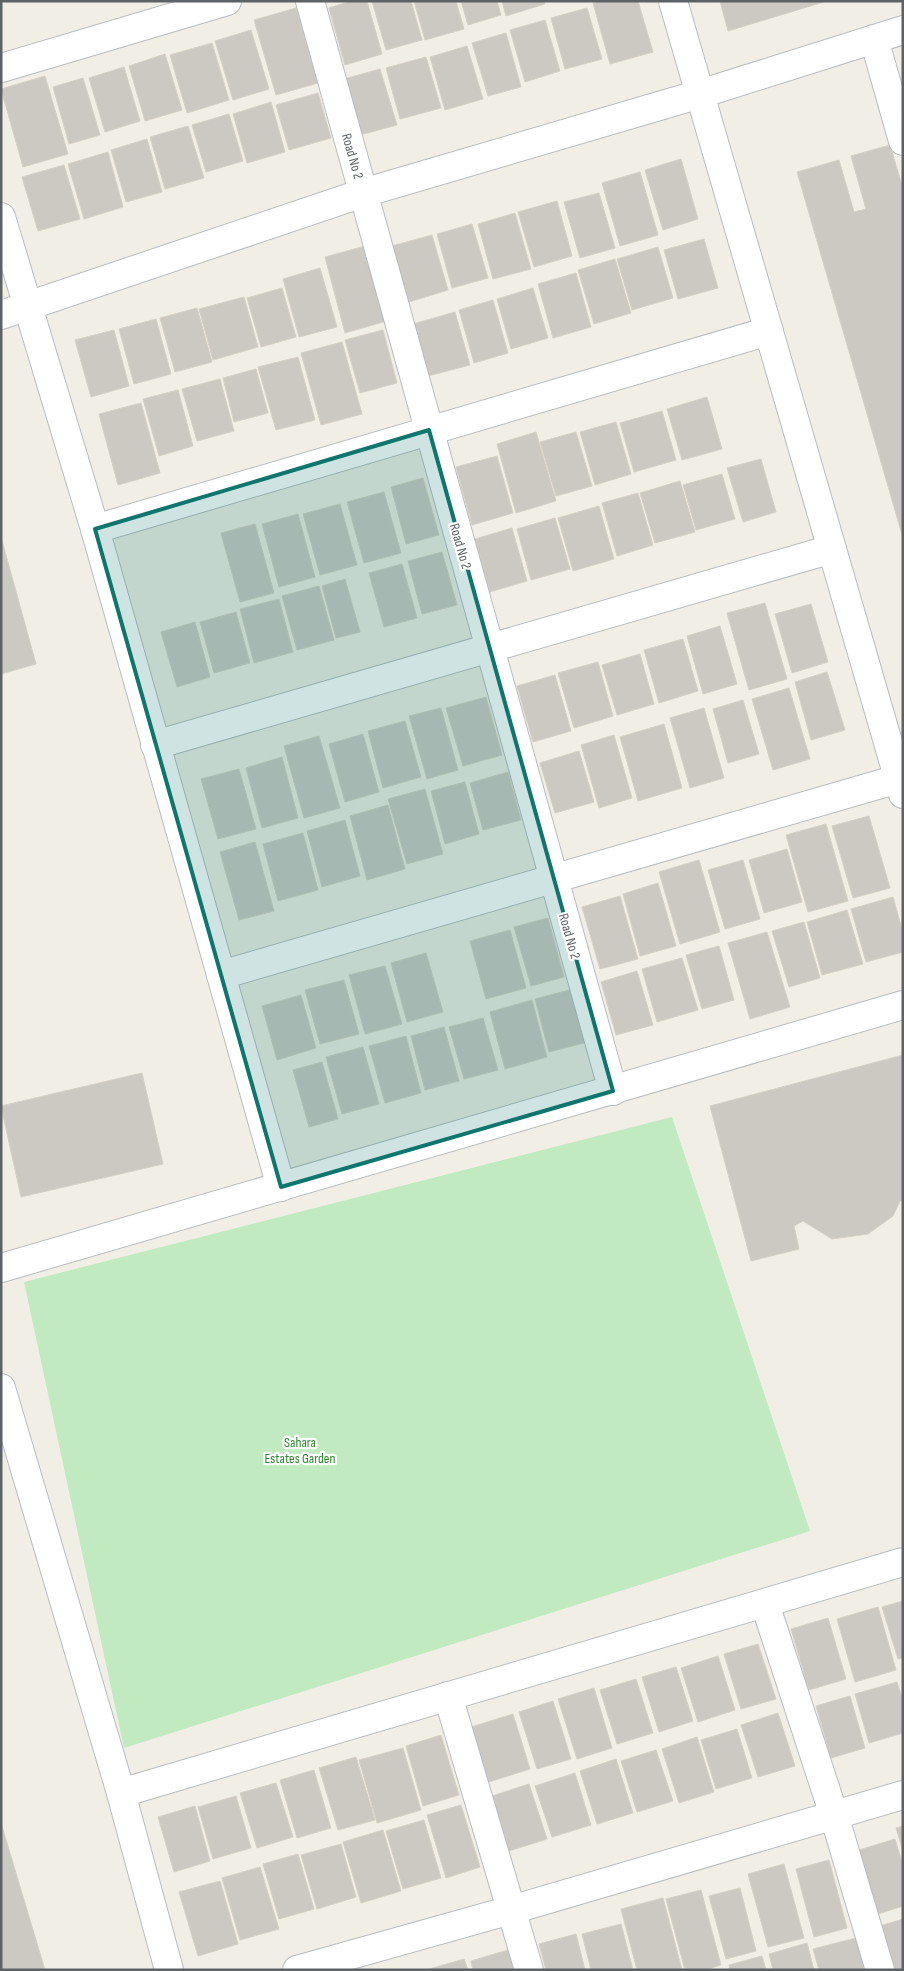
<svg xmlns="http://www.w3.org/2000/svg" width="904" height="1971" viewBox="0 0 904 1971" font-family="'Sofia Sans Condensed',sans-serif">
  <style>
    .green { fill: #c2eac1 }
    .building { fill: #ccc9c3; stroke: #d6d0c4 }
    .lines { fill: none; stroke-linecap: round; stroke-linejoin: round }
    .street-casing { stroke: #b8bcc0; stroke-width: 30 }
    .street { stroke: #fff; stroke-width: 28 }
    .marked { fill: #0f766e; fill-opacity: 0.2; stroke: #0f766e; stroke-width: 4; stroke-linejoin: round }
    .labels { text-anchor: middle; stroke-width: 4.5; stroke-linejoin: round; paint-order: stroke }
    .street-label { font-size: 14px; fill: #5d6267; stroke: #fff }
    .park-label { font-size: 14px; fill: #2e8630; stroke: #fff }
  </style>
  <rect width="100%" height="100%" fill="#f1eee6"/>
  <polygon class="green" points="672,1117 810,1531 124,1748 24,1282"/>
  <g class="building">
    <polygon points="351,1 367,1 382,54 345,65 329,8"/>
    <polygon points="372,1 411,1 422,40 386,50"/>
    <polygon points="414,1 456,1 464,29 425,40"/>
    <polygon points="461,1 497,1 501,15 468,25"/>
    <polygon points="502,1 544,1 545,4 506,16"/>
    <polygon points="600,1 638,1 653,52 610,64 593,3"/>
    <polygon points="720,1 827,1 728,31"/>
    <polygon points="296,8 318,83 276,95 254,20"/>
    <polygon points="587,8 602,59 565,69 551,18"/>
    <polygon points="545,20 560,71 525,82 510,30"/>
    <polygon points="251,30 269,89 233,100 215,41"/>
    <polygon points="506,33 521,87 488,96 472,43"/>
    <polygon points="212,43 229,100 187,113 170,55"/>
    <polygon points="467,46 483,99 445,110 430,57"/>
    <polygon points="165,54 182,110 145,121 129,66"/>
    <polygon points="426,57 441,108 400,119 386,68"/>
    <polygon points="124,67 140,121 105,132 89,78"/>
    <polygon points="380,69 397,125 360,135 344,79"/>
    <polygon points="45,76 68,154 23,167 1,89"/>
    <polygon points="83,78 100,135 69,144 53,87"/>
    <polygon points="318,93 331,138 289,150 276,105"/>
    <polygon points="271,102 285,152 247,163 233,114"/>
    <polygon points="229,114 243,161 206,172 192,125"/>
    <polygon points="188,126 204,178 165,189 150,137"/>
    <polygon points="147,139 162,192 126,202 111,150"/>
    <polygon points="890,145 903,189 903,538 797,172 839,160 854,212 866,209 851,156"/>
    <polygon points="108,152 123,207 84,219 68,164"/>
    <polygon points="681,159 698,219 663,230 645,170"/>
    <polygon points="64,165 80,219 38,231 22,177"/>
    <polygon points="640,172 658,235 620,246 602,183"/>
    <polygon points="599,193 615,248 580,258 564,202"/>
    <polygon points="557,201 572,256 534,267 518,212"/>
    <polygon points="515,213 531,269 493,279 478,224"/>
    <polygon points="472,224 488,278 452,288 437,234"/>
    <polygon points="432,235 448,290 409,302 392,246"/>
    <polygon points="704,239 718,288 678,299 664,250"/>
    <polygon points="369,245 390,320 345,333 325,257"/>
    <polygon points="658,247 673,298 632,310 617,259"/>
    <polygon points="615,259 631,313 594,324 578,270"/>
    <polygon points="320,268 337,327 299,337 283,279"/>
    <polygon points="576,273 591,327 553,338 538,284"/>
    <polygon points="282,288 296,337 261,347 247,298"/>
    <polygon points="533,288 548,338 511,349 497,299"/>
    <polygon points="244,297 258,347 213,360 199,309"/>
    <polygon points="493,300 508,353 474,363 459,310"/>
    <polygon points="197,308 212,362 175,372 160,318"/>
    <polygon points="455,312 470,365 428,376 413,324"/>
    <polygon points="156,319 171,374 134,384 119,329"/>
    <polygon points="114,330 129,386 91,397 75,340"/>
    <polygon points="383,330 397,383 360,393 345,340"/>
    <polygon points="342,342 362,414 321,425 301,353"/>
    <polygon points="298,357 315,420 276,430 258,367"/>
    <polygon points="256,369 268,413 234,422 223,378"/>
    <polygon points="220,379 234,431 197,441 182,389"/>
    <polygon points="178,390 193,446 159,456 143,399"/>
    <polygon points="707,397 722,449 682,460 667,409"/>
    <polygon points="141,403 160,473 118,485 99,414"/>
    <polygon points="662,411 676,460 634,472 620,423"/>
    <polygon points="616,422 631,474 595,485 580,432"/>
    <polygon points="536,432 556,501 516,513 497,444"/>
    <polygon points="576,432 592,486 556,496 540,442"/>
    <polygon points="497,456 513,513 472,525 456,467"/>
    <polygon points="761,459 776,512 743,522 727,468"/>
    <polygon points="722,474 735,519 696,530 683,485"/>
    <polygon points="423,478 439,535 406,544 391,487"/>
    <polygon points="680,481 695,532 655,543 640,493"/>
    <polygon points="384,492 401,553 364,563 347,502"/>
    <polygon points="638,493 653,545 617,556 602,503"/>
    <polygon points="340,504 357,565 320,575 303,514"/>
    <polygon points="599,506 614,559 573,571 558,518"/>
    <polygon points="298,514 315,577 279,587 262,524"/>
    <polygon points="555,518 570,569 531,580 517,529"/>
    <polygon points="255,524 274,593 240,602 221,533"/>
    <polygon points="512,528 527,581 490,592 475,539"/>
    <polygon points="1,537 36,664 1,674"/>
    <polygon points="442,552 457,605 422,614 408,561"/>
    <polygon points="402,564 417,618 384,627 369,573"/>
    <polygon points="345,579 360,632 336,638 322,586"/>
    <polygon points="319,586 334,640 297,650 282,596"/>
    <polygon points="279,599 293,652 254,663 240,609"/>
    <polygon points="765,603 787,679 749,690 727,613"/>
    <polygon points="811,604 828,662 792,673 775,614"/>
    <polygon points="236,612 250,663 214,673 200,622"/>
    <polygon points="195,622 210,677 177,687 161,632"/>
    <polygon points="720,626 737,684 703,694 687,636"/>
    <polygon points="683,639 698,691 659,703 644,650"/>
    <polygon points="640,654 654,704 617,715 602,665"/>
    <polygon points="598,662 613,716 574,728 558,673"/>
    <polygon points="827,672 845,730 811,740 795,682"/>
    <polygon points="555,675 571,731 533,742 517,686"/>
    <polygon points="789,688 810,759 773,770 752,699"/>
    <polygon points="486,697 502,755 463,766 446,708"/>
    <polygon points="743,700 759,754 728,763 713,709"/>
    <polygon points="441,708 458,770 427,779 409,716"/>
    <polygon points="704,708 724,778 690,788 670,718"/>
    <polygon points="405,721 421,777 383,788 368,731"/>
    <polygon points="664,724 682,788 638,801 620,737"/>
    <polygon points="363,734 379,792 345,802 329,744"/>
    <polygon points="614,735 632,798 599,808 581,745"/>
    <polygon points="319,736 340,808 304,818 284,746"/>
    <polygon points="579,751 594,802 555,813 540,763"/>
    <polygon points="282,757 298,818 262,828 246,768"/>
    <polygon points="239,769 256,829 218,839 201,779"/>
    <polygon points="508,772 521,820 483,830 470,783"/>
    <polygon points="465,782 479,834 445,844 431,791"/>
    <polygon points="425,789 443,854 407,864 388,799"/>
    <polygon points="388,805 405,869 367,880 350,816"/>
    <polygon points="869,816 890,888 853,898 832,826"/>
    <polygon points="345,820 360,876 322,887 307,831"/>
    <polygon points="826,824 848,901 808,912 786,835"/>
    <polygon points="303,833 318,890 278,901 263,844"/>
    <polygon points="255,842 274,911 239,920 220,852"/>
    <polygon points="787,849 802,902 764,913 749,860"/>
    <polygon points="699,860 720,932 680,944 659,872"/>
    <polygon points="743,860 760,919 725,929 708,870"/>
    <polygon points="658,883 676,946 640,956 623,894"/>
    <polygon points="620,896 638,959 600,969 582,907"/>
    <polygon points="893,897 903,933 903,952 866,962 851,909"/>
    <polygon points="847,910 863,964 822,975 807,922"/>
    <polygon points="548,918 564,977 531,986 514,927"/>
    <polygon points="804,922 820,978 789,987 772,931"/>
    <polygon points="510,930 526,988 486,999 470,941"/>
    <polygon points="767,932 790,1007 750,1019 728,943"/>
    <polygon points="719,946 734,1000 702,1009 686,955"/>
    <polygon points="426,953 443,1012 407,1022 391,963"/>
    <polygon points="682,958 698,1010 657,1022 642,969"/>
    <polygon points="385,966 402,1024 365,1034 349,975"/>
    <polygon points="637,971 653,1025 616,1035 601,982"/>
    <polygon points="344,980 359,1034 320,1044 305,990"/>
    <polygon points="573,989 588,1042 549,1052 535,999"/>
    <polygon points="301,995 316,1048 277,1060 262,1006"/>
    <polygon points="532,1000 547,1057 505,1069 490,1012"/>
    <polygon points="483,1018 498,1070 464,1079 449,1027"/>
    <polygon points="444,1027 459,1081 425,1090 411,1036"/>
    <polygon points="406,1036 421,1093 385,1103 369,1046"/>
    <polygon points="363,1047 379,1104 342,1114 326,1057"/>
    <polygon points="903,1055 903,1200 900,1201 893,1216 868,1234 832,1239 803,1221 794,1226 799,1249 751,1261 710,1106"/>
    <polygon points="322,1062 338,1119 309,1127 293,1070"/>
    <polygon points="142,1073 163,1164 21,1197 1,1106"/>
    <polygon points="903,1601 903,1658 898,1659 882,1607"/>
    <polygon points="878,1607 896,1670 855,1682 837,1619"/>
    <polygon points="828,1618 846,1679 809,1690 791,1629"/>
    <polygon points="758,1644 776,1699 741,1709 724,1654"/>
    <polygon points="718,1656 735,1710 698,1722 681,1668"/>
    <polygon points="676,1667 693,1721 659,1732 642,1677"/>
    <polygon points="636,1679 653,1733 617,1744 600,1690"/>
    <polygon points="897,1682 903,1701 903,1733 869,1743 855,1694"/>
    <polygon points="594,1688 612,1748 577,1759 558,1699"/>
    <polygon points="850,1696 865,1748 831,1758 816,1706"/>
    <polygon points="553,1701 571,1759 537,1769 519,1712"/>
    <polygon points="778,1713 795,1766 758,1777 741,1725"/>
    <polygon points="513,1714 530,1769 489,1782 471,1727"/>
    <polygon points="737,1729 752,1778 716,1789 701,1740"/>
    <polygon points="441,1735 459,1795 423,1806 406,1746"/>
    <polygon points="697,1737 714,1792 679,1803 662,1749"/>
    <polygon points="403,1748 421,1810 377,1823 359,1760"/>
    <polygon points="656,1750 673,1801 637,1812 621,1761"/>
    <polygon points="356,1757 375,1820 338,1830 319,1768"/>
    <polygon points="616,1759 633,1813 597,1824 580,1771"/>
    <polygon points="314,1770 331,1828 297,1838 280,1780"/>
    <polygon points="575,1773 591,1825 552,1837 535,1786"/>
    <polygon points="276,1783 293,1837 257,1848 240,1793"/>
    <polygon points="529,1784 547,1839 509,1851 492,1796"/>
    <polygon points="236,1796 251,1848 213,1859 198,1807"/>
    <polygon points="461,1805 480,1867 446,1878 427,1815"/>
    <polygon points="195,1806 210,1861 174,1872 158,1817"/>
    <polygon points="424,1820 441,1878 403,1889 386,1831"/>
    <polygon points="1,1823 45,1970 1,1970"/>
    <polygon points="903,1826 903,1851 896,1828"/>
    <polygon points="383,1830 401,1891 361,1903 343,1842"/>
    <polygon points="895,1839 903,1866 903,1906 875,1915 856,1851"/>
    <polygon points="341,1844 356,1897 317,1909 301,1855"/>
    <polygon points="298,1854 314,1909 279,1919 263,1864"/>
    <polygon points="829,1860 847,1928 814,1937 796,1869"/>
    <polygon points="784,1864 804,1938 768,1947 748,1874"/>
    <polygon points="260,1867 279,1929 240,1940 222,1878"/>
    <polygon points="220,1881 238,1944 198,1956 179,1892"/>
    <polygon points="740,1888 756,1951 726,1959 709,1896"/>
    <polygon points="701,1890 721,1965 705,1970 685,1970 666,1899"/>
    <polygon points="663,1898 682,1970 637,1970 621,1909"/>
    <polygon points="903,1919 903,1970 893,1970 880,1926"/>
    <polygon points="621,1924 633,1970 591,1970 582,1934"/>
    <polygon points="576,1934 585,1970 546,1970 539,1944"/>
    <polygon points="856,1938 865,1970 819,1970 813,1949"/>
    <polygon points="807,1943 814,1970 773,1970 769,1954"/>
    <polygon points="508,1950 514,1970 473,1970 471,1961"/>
    <polygon points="762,1956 766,1970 730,1970 729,1965"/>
    <polygon points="464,1959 468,1970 426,1970"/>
  </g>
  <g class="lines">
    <defs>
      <g id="street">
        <polyline points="310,1 613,1091"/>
        <polyline points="673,1 903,794"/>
        <polyline points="874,39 903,141"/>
        <polyline points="1,68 227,1"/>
        <polyline points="1,217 95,529 281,1187"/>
        <polyline points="1,315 363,193 700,94 903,30"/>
        <polyline points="95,529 769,331"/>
        <polyline points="155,745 832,549"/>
        <polyline points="221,975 898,779"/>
        <polyline points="1,1268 903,1005"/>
        <polyline points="1,1388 121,1793 903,1562"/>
        <polyline points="765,1604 834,1815 880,1970"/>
        <polyline points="448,1696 529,1970"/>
        <polyline points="121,1793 169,1970"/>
        <polyline points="297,1970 511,1910 903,1795"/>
      </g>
    </defs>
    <use href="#street" class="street-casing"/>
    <use href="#street" class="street"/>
  </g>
  <path class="marked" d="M429,430L613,1091L281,1187L95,529Z"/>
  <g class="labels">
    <g class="street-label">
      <text transform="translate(353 156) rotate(74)" y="5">Road No 2</text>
      <text transform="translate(461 546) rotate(74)" y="5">Road No 2</text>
      <text transform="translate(570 936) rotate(74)" y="5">Road No 2</text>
    </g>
    <g class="park-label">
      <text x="300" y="1447">Sahara<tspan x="300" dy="16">Estates Garden</tspan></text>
    </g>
  </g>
  <rect width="904" height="1971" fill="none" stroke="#5d6267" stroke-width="5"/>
</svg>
